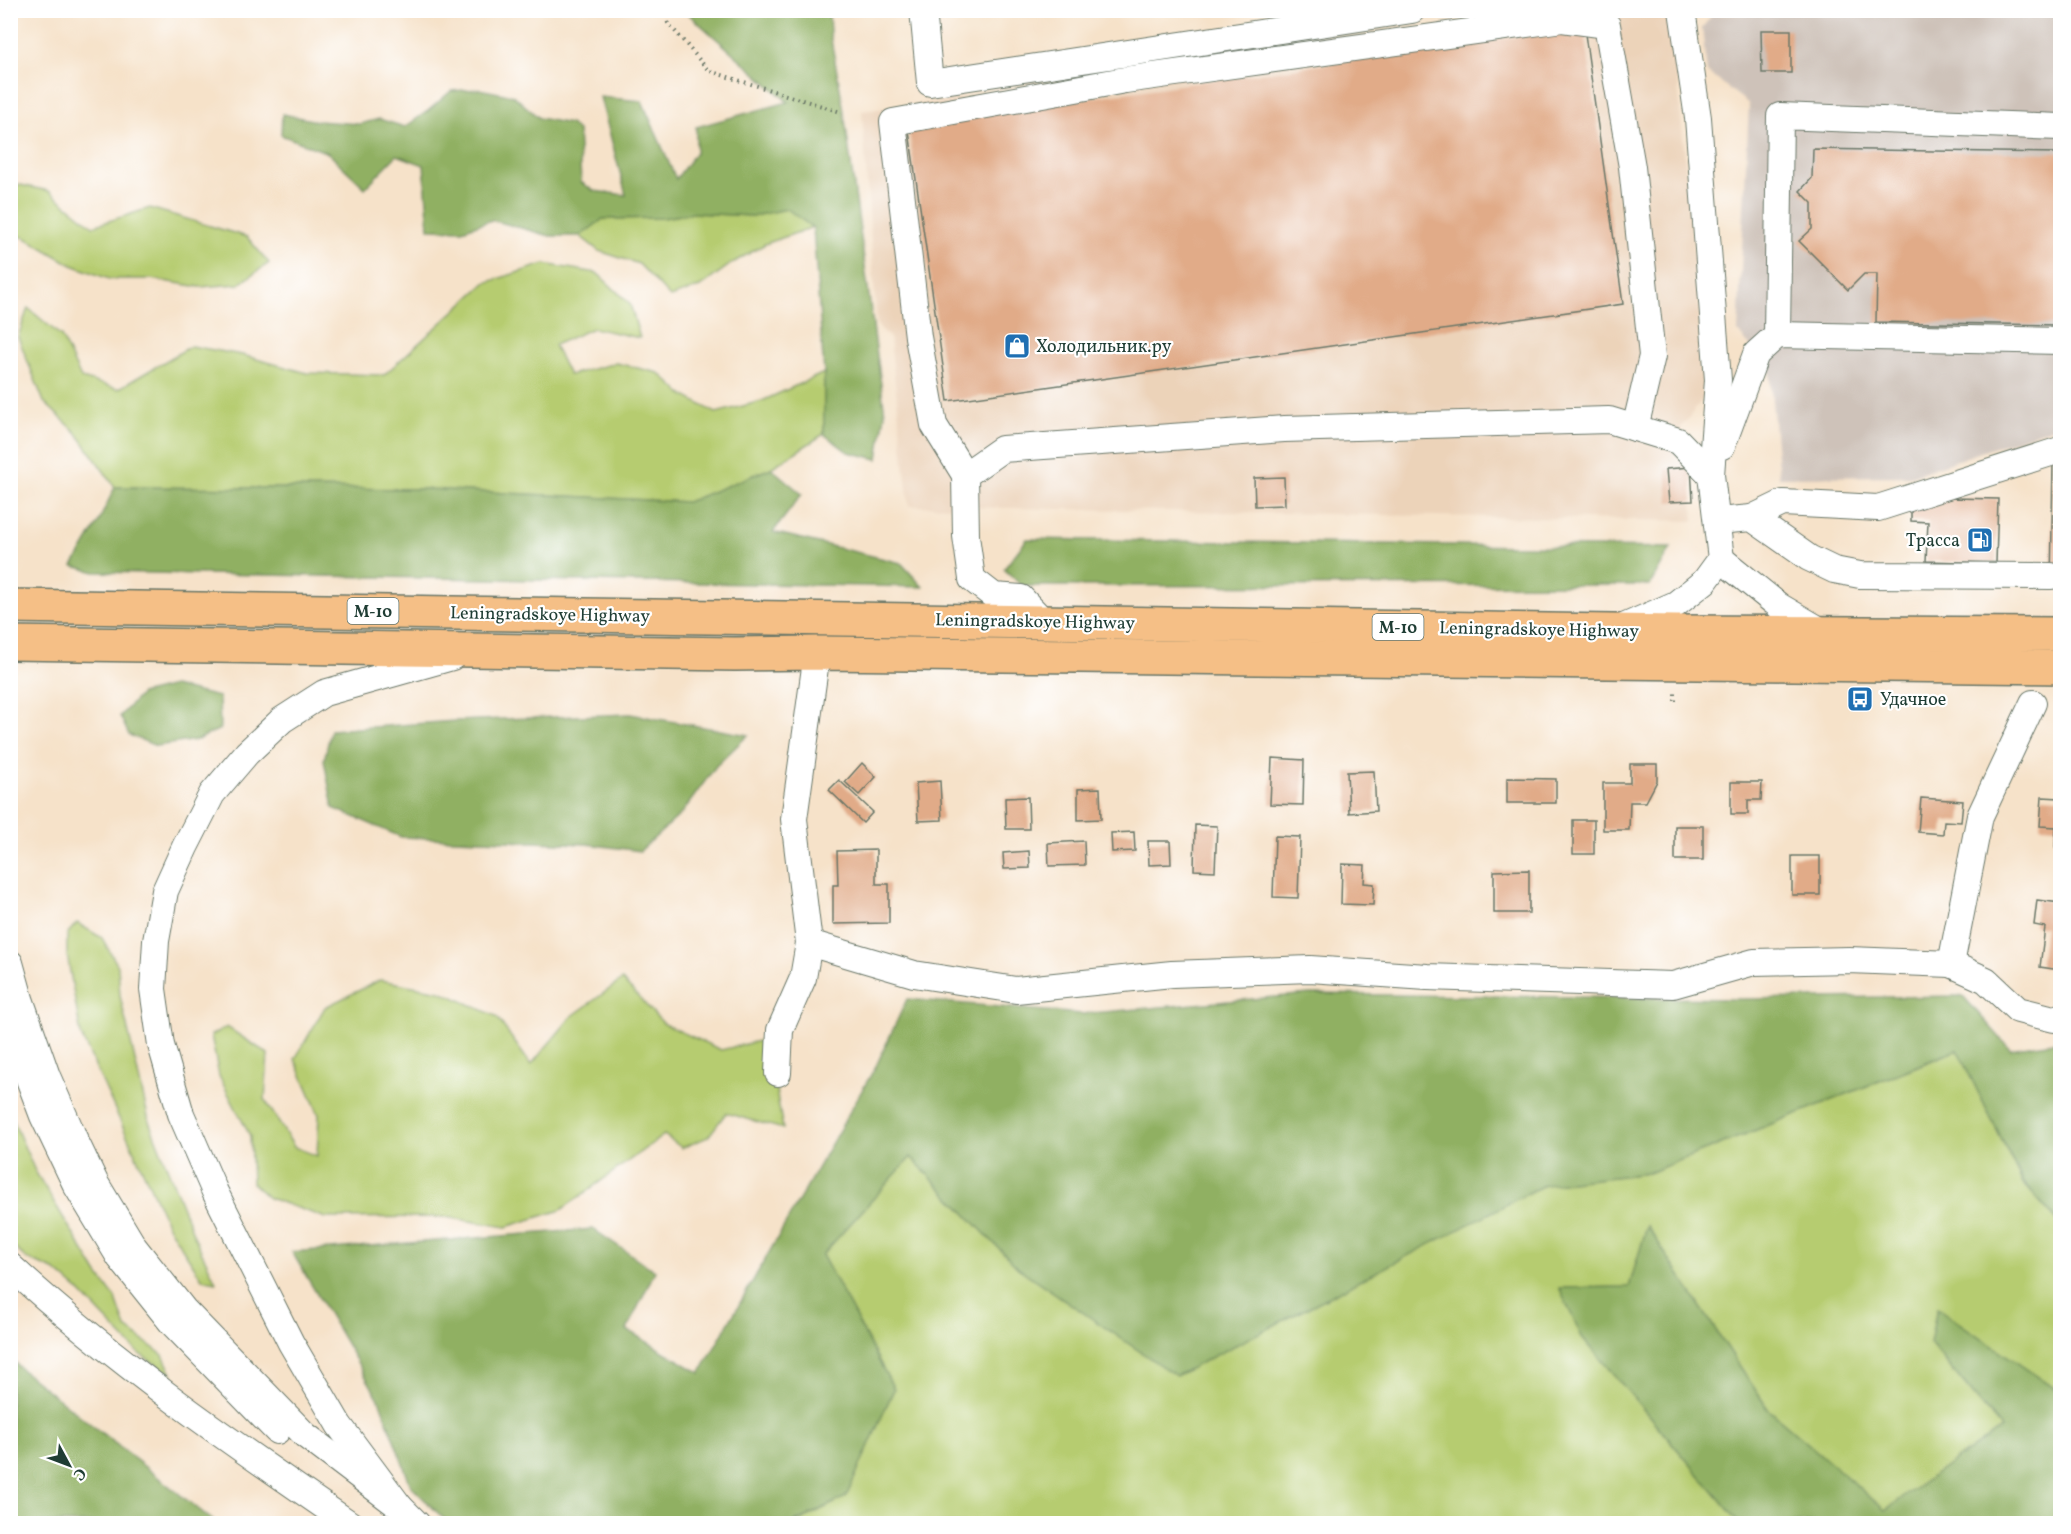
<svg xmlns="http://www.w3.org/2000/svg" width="2071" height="1534" viewBox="0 0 2071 1534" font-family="Vollkorn,serif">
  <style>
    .built { fill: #ecd3b9 }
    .industrial { fill: #cec2b9 }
    .green { fill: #b6cc70; stroke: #6a8452; stroke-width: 1.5 }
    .forest { fill: #90b062; stroke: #58764b; stroke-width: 1.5 }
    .building { fill: #e1ab88 }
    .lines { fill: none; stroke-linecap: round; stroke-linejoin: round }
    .minor-casing { stroke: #6a7768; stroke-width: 28 }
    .highway-casing { stroke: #6a7768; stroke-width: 36 }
    .path { stroke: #6a7768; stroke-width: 4; stroke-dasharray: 1.5 4.5; stroke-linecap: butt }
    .minor { stroke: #fff; stroke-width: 26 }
    .highway { stroke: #f5bf86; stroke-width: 33 }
    .labels { text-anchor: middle; stroke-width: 4.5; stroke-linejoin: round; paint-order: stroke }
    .shield { fill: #fff; stroke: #627771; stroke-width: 1.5 }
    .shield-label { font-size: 16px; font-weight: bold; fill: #1f3d34 }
    .poi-label { font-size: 18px; fill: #1f3d34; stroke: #fff; text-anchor: start }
    .street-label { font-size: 18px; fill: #1f3d34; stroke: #fff }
  </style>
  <rect width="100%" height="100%" fill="#fff"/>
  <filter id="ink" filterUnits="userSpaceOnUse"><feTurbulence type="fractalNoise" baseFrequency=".0167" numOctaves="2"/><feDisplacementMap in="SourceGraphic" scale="12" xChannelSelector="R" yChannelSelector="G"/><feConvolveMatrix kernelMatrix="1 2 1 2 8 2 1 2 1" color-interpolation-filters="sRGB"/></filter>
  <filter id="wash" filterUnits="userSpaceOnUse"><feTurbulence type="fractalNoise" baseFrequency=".008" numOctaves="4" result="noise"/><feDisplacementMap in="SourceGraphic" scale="24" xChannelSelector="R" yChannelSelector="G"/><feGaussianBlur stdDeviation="1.35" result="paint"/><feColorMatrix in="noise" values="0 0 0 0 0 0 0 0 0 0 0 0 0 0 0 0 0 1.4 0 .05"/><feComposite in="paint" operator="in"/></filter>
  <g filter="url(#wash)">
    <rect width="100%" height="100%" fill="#f6e2c9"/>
    <polygon class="built" points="1536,11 1671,17 1708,392 1680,429 1684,467 1691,467 1694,521 909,506 890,338 877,325 862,111 996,94"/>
    <polygon class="industrial" points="1852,10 2060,11 2060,425 1911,476 1779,477 1769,368 1738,332 1749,104 1707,72 1702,28 1712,15"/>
    <g class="green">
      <polygon points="11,183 49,191 93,226 150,208 247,237 269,263 239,284 200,287 151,279 109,279 72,265 24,237 11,236"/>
      <polygon points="787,209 813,227 765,244 731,264 700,287 670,297 639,264 599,251 580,236 603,219 663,218 693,213 753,216"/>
      <polygon points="544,264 597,273 630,304 640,338 593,328 554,345 569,375 616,363 659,373 683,395 716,413 762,401 824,373 824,434 771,468 687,502 427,489 115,487 76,432 44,402 18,337 28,308 61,336 81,378 118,389 191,346 242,355 307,373 384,375 485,283"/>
      <polygon points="77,923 102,938 118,966 120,996 149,1121 194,1236 216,1282 202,1279 169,1228 81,1035 67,954 67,934"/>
      <polygon points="380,980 440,991 496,1016 531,1065 571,1017 622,980 664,1024 721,1050 767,1039 783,1129 726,1113 708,1137 682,1148 664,1135 561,1210 506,1227 445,1217 326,1218 269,1198 252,1183 250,1136 219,1076 211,1035 227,1027 268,1054 265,1100 294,1147 317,1156 319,1115 295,1059 325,1007"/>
      <polygon points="1958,1050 2022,1182 2060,1224 2060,1392 1937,1308 1930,1343 2001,1428 1885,1511 1768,1409 1647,1226 1630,1287 1560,1288 1582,1337 1740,1523 793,1524 846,1497 894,1389 822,1255 911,1157 1018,1268 1176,1376 1544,1185 1648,1173"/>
      <polygon points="10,1114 35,1171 97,1273 116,1299 126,1328 163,1355 172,1374 139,1354 79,1291 56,1271 27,1259 11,1245"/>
    </g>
    <g class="forest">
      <polygon points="685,11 829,11 830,34 843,105 885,414 878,459 848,452 824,434 824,373 813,228 787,209 753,216 693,213 663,218 603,219 580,236 550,236 492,220 462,230 429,229 424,165 397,155 365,188 328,153 281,135 282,114 317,121 360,124 379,119 405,127 429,110 451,91 479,89 514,96 539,118 570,124 578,131 581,182 594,191 626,195 600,97 642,101 676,179 696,152 696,127 788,102"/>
      <polygon points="771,468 802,494 773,532 901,563 923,587 95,572 73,566 97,525 115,487 427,489 687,502"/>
      <polygon points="1027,539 1671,548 1650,585 1022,586 1004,569"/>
      <polygon points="173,686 219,697 220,729 197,740 156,746 129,735 120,716 141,694"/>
      <polygon points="630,714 748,735 716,766 682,813 640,851 587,844 401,837 333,808 324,760 331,730 455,721"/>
      <polygon points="1310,994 1739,999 1963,996 2010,1049 2060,1041 2060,1224 2023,1182 1957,1050 1648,1173 1544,1185 1176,1376 1018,1268 911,1157 822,1255 894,1389 846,1497 793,1523 448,1523 411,1486 379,1399 292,1252 593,1229 655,1271 627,1330 700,1373 877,1064 907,999 1081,1014"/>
      <polygon points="1647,1226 1768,1409 1885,1510 2001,1428 1930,1343 1937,1308 2060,1392 2060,1523 1740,1523 1582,1337 1559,1288 1629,1287"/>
      <polygon points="10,1357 22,1370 216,1523 11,1523"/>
    </g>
    <g id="blocks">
      <g class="building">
        <polygon points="1584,27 1623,304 948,401 908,124"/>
        <polygon points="1761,30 1791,30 1791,73 1762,73"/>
        <polygon points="1813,149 2060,153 2060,325 1876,322 1877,274 1864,274 1848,290 1799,241 1812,229 1812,203 1800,191 1812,178"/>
        <polygon points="2053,462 2060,462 2060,586 2051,586"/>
        <polygon points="1691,467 1693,501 1669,502 1666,469"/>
        <polygon points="1284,477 1285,505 1255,506 1254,478"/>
        <polygon points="1952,498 1998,499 1996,563 1926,561 1928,522 1911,521 1911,509"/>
        <polygon points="1272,758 1304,760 1303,805 1270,804"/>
        <polygon points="862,763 876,777 859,795 845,782"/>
        <polygon points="1630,764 1657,764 1657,781 1646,802 1630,802 1629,830 1603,830 1603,783 1630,783"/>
        <polygon points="1374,771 1376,811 1349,813 1347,772"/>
        <polygon points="1507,778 1556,779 1556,803 1507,803"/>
        <polygon points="839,780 873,812 863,823 829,790"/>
        <polygon points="940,781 942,820 918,821 916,783"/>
        <polygon points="1731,782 1762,782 1761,800 1748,800 1748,814 1731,814"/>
        <polygon points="1100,788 1101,819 1078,820 1078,789"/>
        <polygon points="1028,797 1029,829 1006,829 1005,798"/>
        <polygon points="2042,797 2060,798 2060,848 2055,847 2056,827 2040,826"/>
        <polygon points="1921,798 1963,801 1961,822 1944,821 1943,834 1918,832"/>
        <rect x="1573" y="820" width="21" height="34"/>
        <polygon points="1195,825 1217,826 1215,871 1194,870"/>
        <rect x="1675" y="826" width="28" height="34"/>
        <polygon points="1134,832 1135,851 1112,852 1111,833"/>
        <polygon points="1275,836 1300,837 1298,898 1273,897"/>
        <polygon points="1084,841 1085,865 1049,866 1048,843"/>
        <polygon points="1148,841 1170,841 1171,864 1149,865"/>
        <polygon points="876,850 876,884 889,884 889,923 833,924 833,885 838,885 837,851"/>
        <polygon points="1029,851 1030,868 1004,869 1003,853"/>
        <rect x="1792" y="856" width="28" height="39"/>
        <polygon points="1342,864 1365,865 1364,883 1374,884 1373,905 1341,904"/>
        <polygon points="1529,870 1529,913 1494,913 1494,871"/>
        <polygon points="2037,900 2060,903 2060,970 2040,967 2045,927 2034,925"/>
      </g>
    </g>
  </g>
  <g filter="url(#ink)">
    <use href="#blocks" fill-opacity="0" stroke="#6a7768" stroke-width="1.5"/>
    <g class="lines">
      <defs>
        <g id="minor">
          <polyline points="923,10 930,83 1412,10"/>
          <polyline points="1777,335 1780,116 2060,127"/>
          <polyline points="1722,446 1756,354 1777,335 2060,341"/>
          <polyline points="965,475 934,425 918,337 893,122 1125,80 1562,19 1607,25 1632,167 1652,356 1635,428"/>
          <polyline points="1752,518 1783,503 1878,508 2060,450"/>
          <polyline points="1717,521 1752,518 1809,558 1834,570 1860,575 2051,576"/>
          <polyline points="1721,559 1779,606 1825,633"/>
          <polyline points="1044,622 1021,598 994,596 972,579 966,536 965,475 1002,449 1284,429 1609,420 1678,441 1711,475"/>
          <polyline points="1619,629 1676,604 1705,581 1721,559 1711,475 1718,380 1698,118 1682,10"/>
          <polyline points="809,943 914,974 1016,990 1172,974 1310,969 1427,977 1673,985 1754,962 1849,960 1951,964 1986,980 2018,1010 2054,1019 2060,1017"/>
          <polyline points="10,963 20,999 47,1076 74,1138 96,1184 134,1247 184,1310 305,1435 400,1507 417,1524"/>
          <polyline points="1951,964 1980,816 2033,703"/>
          <polyline points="10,1029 43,1116 76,1185 120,1258 172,1323 277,1431"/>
          <polyline points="778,1073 780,1030 803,978 809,943 794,819 817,653"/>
          <path d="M10,1266C114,1362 233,1444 350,1524"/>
          <polyline points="400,1507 339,1425 291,1343 215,1192 181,1114 161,1045 153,989 156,941 165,891 185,847 212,794 247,753 282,720 324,693 452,657"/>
        </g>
        <g id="highway">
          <polyline points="10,606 1676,632 2060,634"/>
          <polyline points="10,643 735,654 817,653 2060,667"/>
        </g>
      </defs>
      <use href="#minor" class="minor-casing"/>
      <use href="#highway" class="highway-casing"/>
      <g class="path">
        <polyline points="665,10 668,23 709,71 841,112"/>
        <polyline points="1675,701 1675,689"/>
      </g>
      <use href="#minor" class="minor"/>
      <use href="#highway" class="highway"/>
    </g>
  </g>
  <defs>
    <symbol id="shop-square" viewBox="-11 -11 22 22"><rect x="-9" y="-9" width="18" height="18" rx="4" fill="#1f6fb2" stroke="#fff"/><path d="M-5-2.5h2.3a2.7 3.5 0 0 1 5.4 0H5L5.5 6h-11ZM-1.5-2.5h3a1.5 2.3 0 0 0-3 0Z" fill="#fff"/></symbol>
    <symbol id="fuel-square" viewBox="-11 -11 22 22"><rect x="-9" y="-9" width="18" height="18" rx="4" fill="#1f6fb2" stroke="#fff"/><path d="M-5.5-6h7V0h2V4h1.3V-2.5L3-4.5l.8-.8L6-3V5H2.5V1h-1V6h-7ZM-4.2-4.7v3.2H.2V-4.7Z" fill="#fff"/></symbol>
    <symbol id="bus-square" viewBox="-11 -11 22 22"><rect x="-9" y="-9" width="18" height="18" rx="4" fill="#1f6fb2" stroke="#fff"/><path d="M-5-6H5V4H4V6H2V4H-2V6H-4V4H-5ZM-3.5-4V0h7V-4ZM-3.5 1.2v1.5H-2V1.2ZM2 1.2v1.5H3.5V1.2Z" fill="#fff"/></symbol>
  </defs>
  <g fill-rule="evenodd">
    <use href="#shop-square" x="1002" y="331" width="30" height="30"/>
    <use href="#fuel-square" x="1965" y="525" width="30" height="30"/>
    <use href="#bus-square" x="1845" y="684" width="30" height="30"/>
  </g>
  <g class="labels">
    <g class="shield">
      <rect x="347.5" y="598" width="51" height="26" rx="4.5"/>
      <rect x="1372.5" y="614" width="51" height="26" rx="4.5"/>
    </g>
    <g class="shield-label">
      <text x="373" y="617">М-10</text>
      <text x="1398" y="633">М-10</text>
    </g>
    <g class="poi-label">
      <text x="1036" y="352">Холодильник.ру</text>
      <text x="1960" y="546" text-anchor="end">Трасса</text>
      <text x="1880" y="705">Удачное</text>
    </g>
    <g class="street-label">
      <text transform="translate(550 614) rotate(1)" y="6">Leningradskoye Highway</text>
      <text transform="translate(1035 621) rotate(1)" y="6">Leningradskoye Highway</text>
      <text transform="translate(1539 629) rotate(1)" y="6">Leningradskoye Highway</text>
    </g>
  </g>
  <rect width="2071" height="1534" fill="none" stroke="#fff" stroke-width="36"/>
  <g transform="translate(69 1465) rotate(131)" stroke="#ffffff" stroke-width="4.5" paint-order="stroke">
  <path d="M0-4.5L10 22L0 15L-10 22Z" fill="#1f3d34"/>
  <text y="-9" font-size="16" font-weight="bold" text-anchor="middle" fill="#1f3d34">С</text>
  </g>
</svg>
